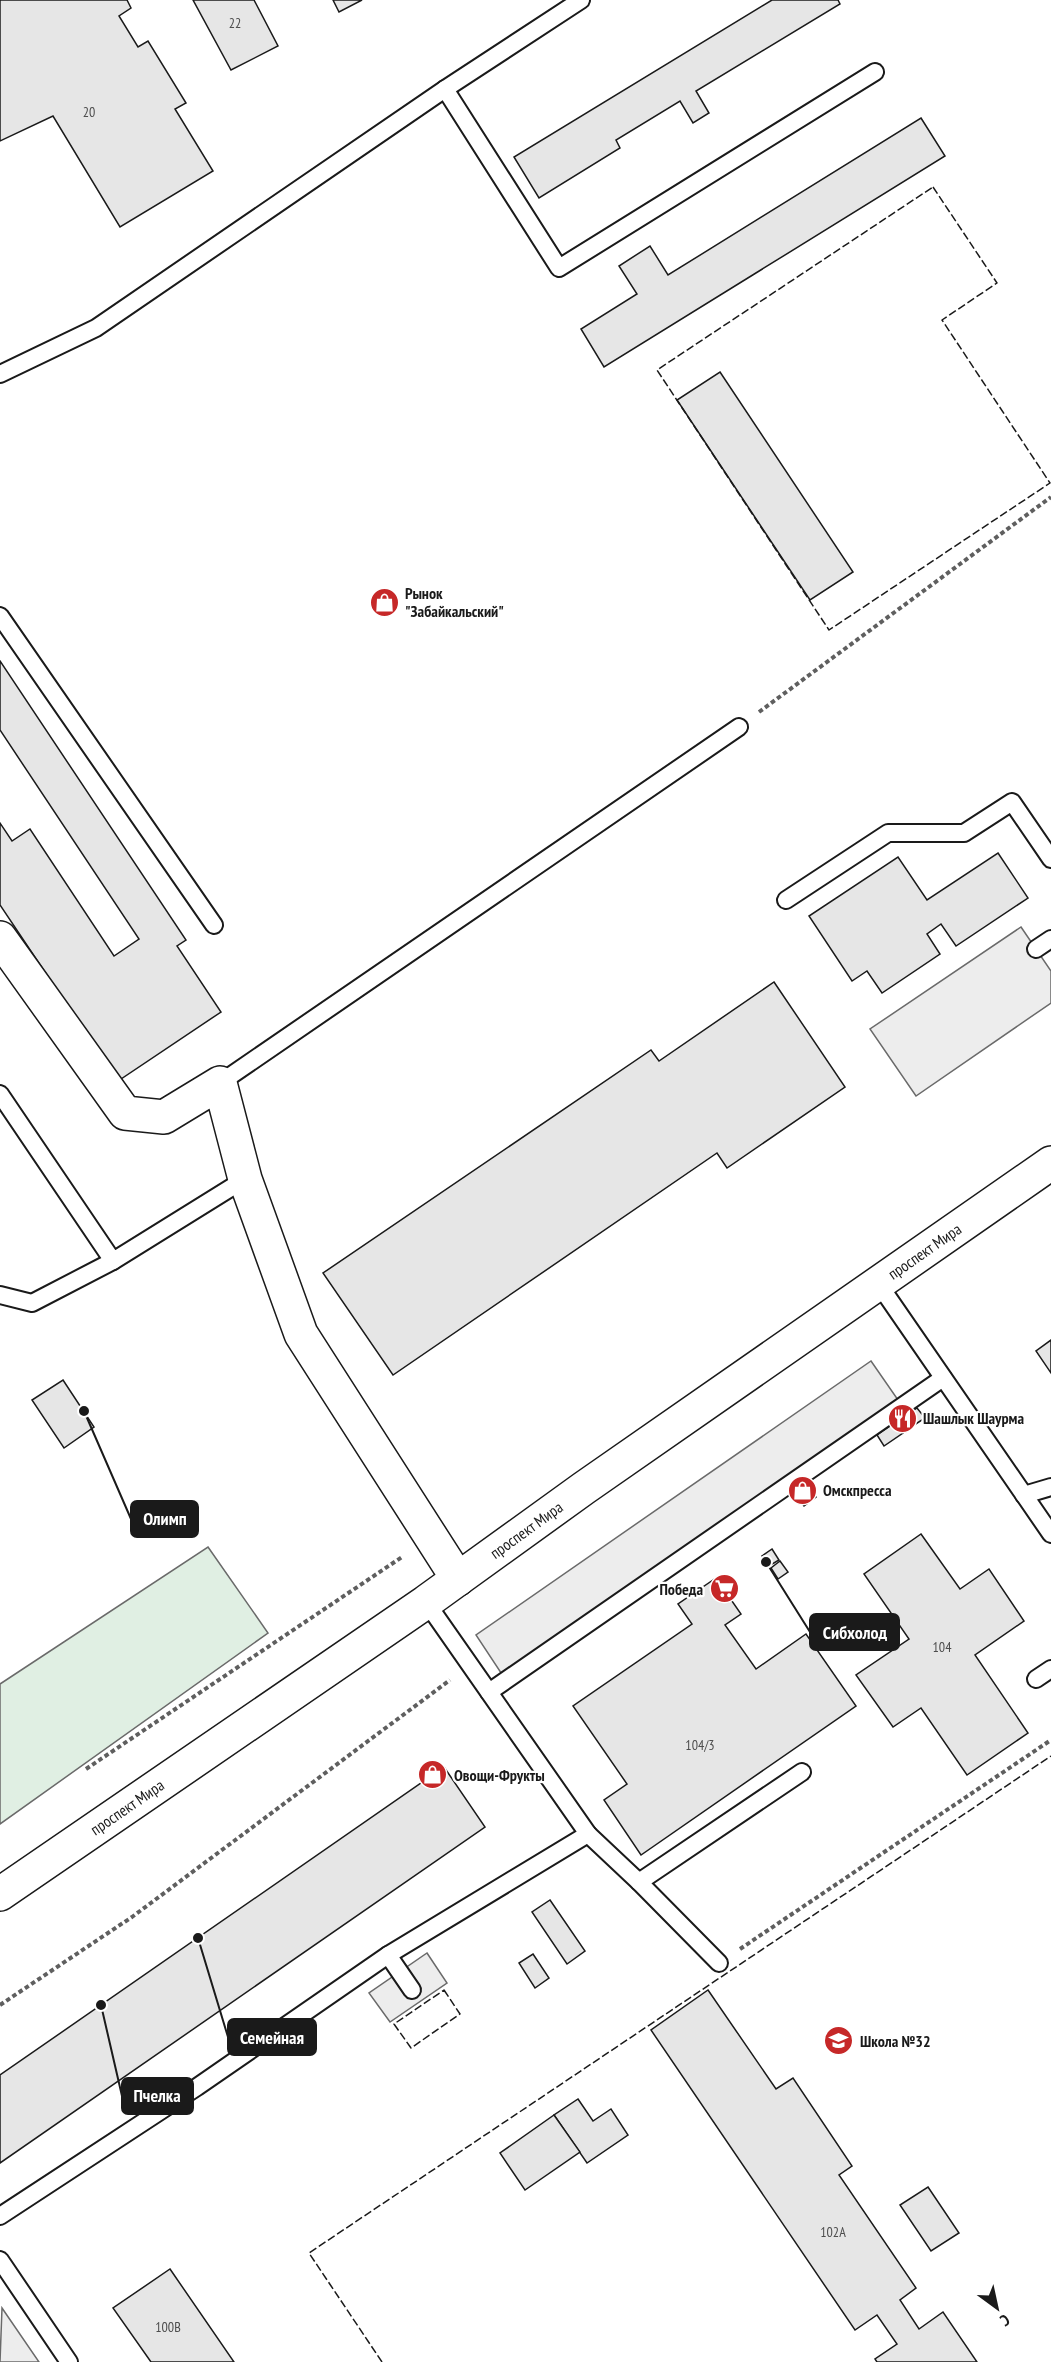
<svg xmlns="http://www.w3.org/2000/svg" width="1051" height="2362" viewBox="0 0 1051 2362" font-family="'PT Sans Narrow',sans-serif">
  <style>
    .green { fill: #e0efe3; stroke: #6a6a6a; stroke-width: 1.5 }
    .parking { fill: #ededed; stroke: #6a6a6a; stroke-width: 1.5 }
    .building { fill: #e6e6e6; stroke: #1a1a1a; stroke-width: 1.5 }
    .lines { fill: none; stroke-linecap: round; stroke-linejoin: round }
    .service-casing { stroke: #1a1a1a; stroke-width: 20 }
    .minor-casing { stroke: #1a1a1a; stroke-width: 36 }
    .secondary-casing { stroke: #1a1a1a; stroke-width: 36 }
    .path { stroke: #5f5f5f; stroke-width: 4; stroke-dasharray: 4.5 3; stroke-linecap: butt }
    .service { stroke: #fff; stroke-width: 16 }
    .minor { stroke: #fff; stroke-width: 33 }
    .secondary { stroke: #fff; stroke-width: 33 }
    .fence { stroke: #1a1a1a; stroke-width: 1.5; stroke-dasharray: 8 3; stroke-linecap: butt }
    .labels { text-anchor: middle; stroke-width: 4.5; stroke-linejoin: round; paint-order: stroke }
    .number-label { font-size: 14px; fill: #4d4d4d }
    .poi-label { font-size: 16px; font-weight: bold; fill: #1a1a1a; stroke: #fff; text-anchor: start }
    .street-label { font-size: 16px; fill: #1a1a1a; stroke: #fff }
    .leader { fill: none; stroke: #1a1a1a; stroke-width: 2 }
    .callout-dot { fill: #1a1a1a; stroke: #fff; stroke-width: 2 }
    .callout { fill: #1a1a1a; stroke: #1a1a1a; stroke-width: 2 }
    .callout-label { font-size: 18px; text-anchor: middle; font-weight: bold; fill: #fff }
  </style>
  <rect width="100%" height="100%" fill="#fff"/>
  <polygon class="green" points="208,1547 268,1633 0,1824 0,1684"/>
  <g class="parking">
    <polygon points="1021,927 1051,971 1051,1003 916,1096 870,1029"/>
    <polygon points="871,1361 905,1410 509,1685 476,1635"/>
    <polygon points="427,1953 447,1983 390,2022 369,1993"/>
    <polygon points="2,2308 39,2362 0,2362"/>
  </g>
  <g class="building">
    <polygon points="0,0 127,0 131,8 119,16 138,47 148,41 186,103 175,109 213,171 120,227 53,116 0,141"/>
    <polygon points="193,0 254,0 278,46 231,70"/>
    <polygon points="333,0 362,0 339,12"/>
    <polygon points="772,0 838,0 840,4 696,91 709,113 693,123 680,101 616,140 620,148 539,198 514,157"/>
    <polygon points="921,118 945,156 604,367 581,329 637,294 619,266 650,246 668,275"/>
    <polygon points="720,372 853,572 810,600 677,400"/>
    <polygon points="0,661 186,940 177,946 221,1012 118,1081 0,905 0,823 12,841 30,829 114,956 139,939 0,730"/>
    <polygon points="998,853 1028,898 956,946 941,924 927,934 940,954 882,993 867,971 852,981 809,916 898,857 927,900"/>
    <polygon points="774,982 845,1087 727,1168 717,1153 393,1375 323,1273 651,1050 659,1061"/>
    <polygon points="1051,1340 1051,1373 1036,1351"/>
    <polygon points="63,1380 94,1427 64,1448 32,1400"/>
    <polygon points="917,1408 925,1418 905,1431 898,1421"/>
    <polygon points="896,1422 903,1433 884,1446 877,1435"/>
    <polygon points="808,1485 816,1497 804,1506 796,1494"/>
    <polygon points="921,1534 960,1589 989,1569 1024,1621 975,1655 1028,1733 967,1775 921,1708 893,1727 856,1675 909,1639 864,1574"/>
    <polygon points="772,1549 779,1560 769,1566 762,1556"/>
    <polygon points="780,1561 788,1572 778,1579 771,1568"/>
    <polygon points="716,1578 741,1614 725,1625 756,1669 806,1634 856,1706 641,1855 604,1800 627,1784 573,1706 692,1624 678,1604"/>
    <polygon points="444,1767 485,1827 0,2163 0,2075"/>
    <polygon points="550,1900 585,1951 567,1964 532,1912"/>
    <polygon points="533,1954 549,1978 535,1988 519,1963"/>
    <polygon points="708,1990 776,2089 793,2078 852,2166 839,2175 916,2288 900,2300 919,2329 943,2312 977,2362 877,2362 875,2359 897,2344 877,2315 855,2330 651,2030"/>
    <polygon points="578,2099 593,2121 611,2109 628,2135 587,2163 554,2115"/>
    <polygon points="554,2115 580,2152 525,2190 500,2153"/>
    <polygon points="928,2187 959,2233 931,2251 900,2205"/>
    <polygon points="170,2269 234,2362 151,2362 113,2308"/>
  </g>
  <g class="lines">
    <defs>
      <g id="service">
        <polyline points="445,89 559,268 875,72"/>
        <polyline points="0,374 96,328 445,89 581,0"/>
        <polyline points="0,616 214,925"/>
        <polyline points="786,900 888,833 964,833 1012,802 1051,859"/>
        <polyline points="1036,949 1051,939"/>
        <polyline points="220,1083 739,727"/>
        <polyline points="0,1094 113,1261 245,1179"/>
        <polyline points="878,1283 1051,1534"/>
        <polyline points="0,1295 32,1303 113,1261"/>
        <polyline points="1024,1495 1051,1487"/>
        <polyline points="1036,1679 1051,1669"/>
        <polyline points="489,1692 943,1378"/>
        <polyline points="588,1834 639,1882 802,1772"/>
        <polyline points="639,1882 719,1963"/>
        <polyline points="388,1955 412,1990"/>
        <polyline points="0,2216 197,2087 388,1955 588,1834 426,1602"/>
        <polyline points="0,2260 69,2362"/>
      </g>
      <polyline id="minor" points="0,938 125,1113 164,1117 220,1083 245,1179 301,1334 458,1579"/>
      <g id="secondary">
        <path id="s1" d="M0,1894L426,1602L584,1488L1051,1163"/>
      </g>
    </defs>
    <use href="#service" class="service-casing"/>
    <use href="#minor" class="minor-casing"/>
    <use href="#secondary" class="secondary-casing"/>
    <g class="path">
      <polyline points="759,712 1051,497"/>
      <polyline points="86,1769 402,1557"/>
      <polyline points="740,1949 1051,1740"/>
      <polyline points="0,2005 132,1917 450,1680"/>
    </g>
    <use href="#service" class="service"/>
    <use href="#minor" class="minor"/>
    <use href="#secondary" class="secondary"/>
    <g class="fence">
      <polygon points="933,187 997,283 942,320 1050,483 829,630 657,370"/>
      <polygon points="444,1990 460,2014 411,2048 394,2024"/>
      <polyline points="382,2362 309,2253 1051,1756"/>
    </g>
  </g>
  <defs>
    <symbol id="shop-disc" viewBox="-11 -11 22 22"><circle r="9.5" fill="#c62828" stroke="#fff"/><path d="M-5-2.5h2.3a2.7 3.5 0 0 1 5.4 0H5L5.5 6h-11ZM-1.5-2.5h3a1.5 2.3 0 0 0-3 0Z" fill="#fff"/></symbol>
    <symbol id="restaurant-disc" viewBox="-11 -11 22 22"><circle r="9.5" fill="#c62828" stroke="#fff"/><path d="M-5-6h1v4h1v-4h1v4h1v-4h1v5L-1.5 .5V6h-2V.5L-5-1ZM5-6V6H3V1.5H1.5Q1.5-4 5-6Z" fill="#fff"/></symbol>
    <symbol id="supermarket-disc" viewBox="-11 -11 22 22"><circle r="9.5" fill="#c62828" stroke="#fff"/><path d="M-6-5.5h2.5l.6 2H6L4.5 2H-2.5L-4.4-4H-6ZM-1.5 3.2a1.3 1.3 0 1 0 .1 0ZM3 3.2a1.3 1.3 0 1 0 .1 0Z" fill="#fff"/></symbol>
    <symbol id="school-disc" viewBox="-11 -11 22 22"><circle r="9.5" fill="#c62828" stroke="#fff"/><path d="M0-5L7-2L0 1L-7-2ZM-4 1L0 2.5L4 1V4Q0 6-4 4Z" fill="#fff"/></symbol>
  </defs>
  <g fill-rule="evenodd">
    <use href="#shop-disc" x="368" y="586" width="33" height="33"/>
    <use href="#restaurant-disc" x="886" y="1402" width="33" height="33"/>
    <use href="#shop-disc" x="786" y="1474" width="33" height="33"/>
    <use href="#supermarket-disc" x="708" y="1572" width="33" height="33"/>
    <use href="#shop-disc" x="416" y="1758" width="33" height="33"/>
    <use href="#school-disc" x="822" y="2024" width="33" height="33"/>
  </g>
  <g class="labels">
    <g class="number-label">
      <text x="235" y="28">22</text>
      <text x="89" y="117">20</text>
      <text x="942" y="1652">104</text>
      <text x="700" y="1750">104/3</text>
      <text x="833" y="2237">102А</text>
      <text x="168" y="2332">100В</text>
    </g>
    <g class="poi-label">
      <text x="405" y="599">Рынок<tspan x="405" dy="18">"Забайкальский"</tspan></text>
      <text x="923" y="1424">Шашлык Шаурма</text>
      <text x="823" y="1496">Омскпресса</text>
      <text x="703" y="1595" text-anchor="end">Победа</text>
      <text x="454" y="1781">Овощи-Фрукты</text>
      <text x="860" y="2047">Школа №32</text>
    </g>
    <g class="street-label">
      <text dy="6" stroke="none"><textPath href="#s1" startOffset="1126">проспект Мира</textPath></text>
      <text dy="6" stroke="none"><textPath href="#s1" startOffset="640">проспект Мира</textPath></text>
      <text dy="6" stroke="none"><textPath href="#s1" startOffset="154">проспект Мира</textPath></text>
    </g>
  </g>
  <path class="leader" d="M84 1411L131 1519M766 1562L810 1632M198 1938L228 2037M101 2005L122 2096"/>
  <g class="callout-dot">
    <circle cx="84" cy="1411" r="6"/>
    <circle cx="766" cy="1562" r="6"/>
    <circle cx="198" cy="1938" r="6"/>
    <circle cx="101" cy="2005" r="6"/>
  </g>
  <g class="callout">
    <rect x="131" y="1501" width="67" height="36" rx="6"/>
    <rect x="810" y="1614" width="89" height="36" rx="6"/>
    <rect x="228" y="2019" width="88" height="36" rx="6"/>
    <rect x="122" y="2078" width="71" height="36" rx="6"/>
  </g>
  <g class="callout-label">
    <text x="165" y="1525">Олимп</text>
    <text x="855" y="1639">Сибхолод</text>
    <text x="272" y="2044">Семейная</text>
    <text x="157" y="2102">Пчелка</text>
  </g>
  <g transform="translate(997 2308) rotate(147)" stroke="#ffffff" stroke-width="4.5" paint-order="stroke">
  <path d="M0-4.5L10 22L0 15L-10 22Z" fill="#1a1a1a"/>
  <text y="-9" font-size="16" font-weight="bold" text-anchor="middle" fill="#1a1a1a">С</text>
  </g>
</svg>
